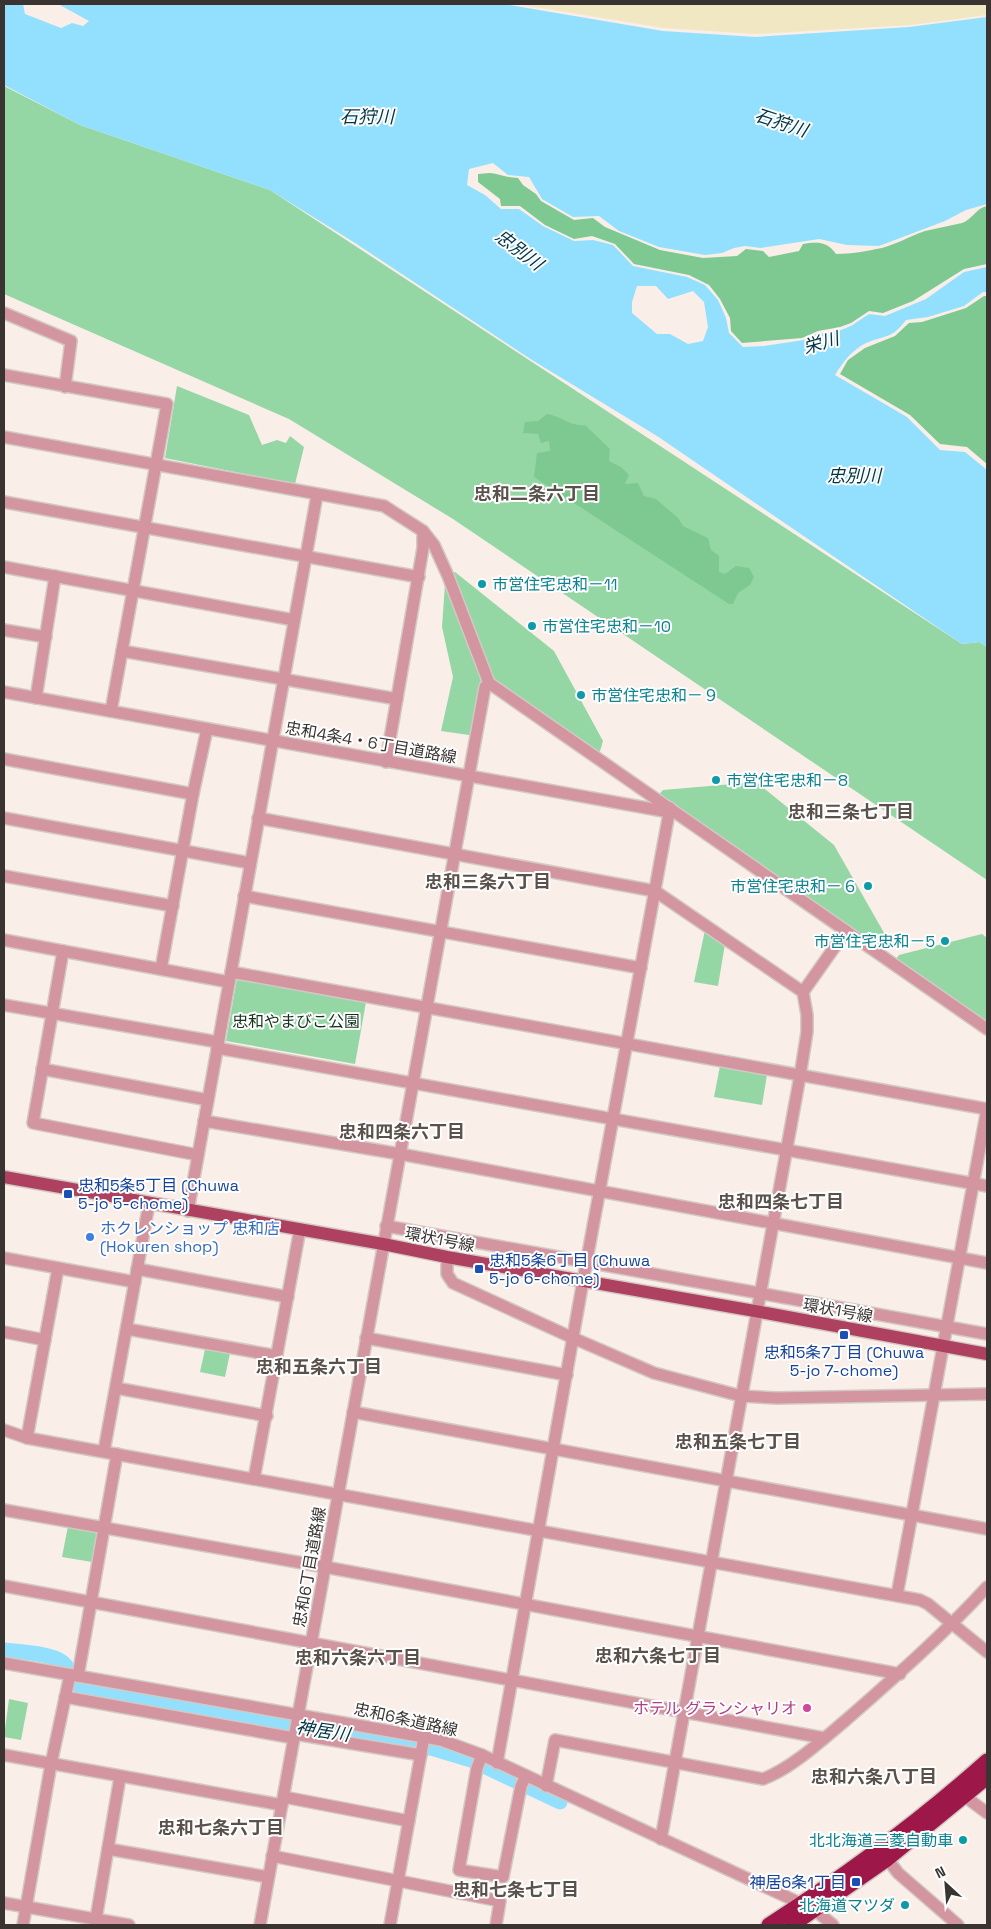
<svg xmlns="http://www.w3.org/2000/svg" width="991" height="1929" viewBox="0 0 991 1929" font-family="'Space Grotesk','Noto Sans JP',sans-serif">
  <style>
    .green { fill: #95d7a4 }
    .forest { fill: #7ec891 }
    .sand { fill: #f1e7c2 }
    .water { fill: #92e0fe; fill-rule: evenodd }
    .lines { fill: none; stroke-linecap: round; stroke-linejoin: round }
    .river { stroke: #92e0fe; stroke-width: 15 }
    .minor-casing { stroke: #d3c9c4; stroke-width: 14 }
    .major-casing { stroke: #d3c9c4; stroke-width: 15 }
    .highway-casing { stroke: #d3c9c4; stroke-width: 18 }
    .minor { stroke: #d395a0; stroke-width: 11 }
    .major { stroke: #ae415f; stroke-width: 12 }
    .highway { stroke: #9d1748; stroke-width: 15 }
    .culture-dot { fill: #0f9aa8; stroke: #fefefe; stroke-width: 2 }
    .transit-dot { fill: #1a4fb4; stroke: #fefefe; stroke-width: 2 }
    .shop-dot { fill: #3f7fe0; stroke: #fefefe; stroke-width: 2 }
    .hotel-dot { fill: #d1479c; stroke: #fefefe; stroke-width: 2 }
    .labels { text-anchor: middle; stroke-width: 4; stroke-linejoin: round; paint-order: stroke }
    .culture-label { font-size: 16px; fill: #0d838f; stroke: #fefefe; text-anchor: start }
    .street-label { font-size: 16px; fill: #393432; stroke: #fefefe }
    .park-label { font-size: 16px; fill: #14341d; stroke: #fefefe }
    .transit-label { font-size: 16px; fill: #164399; stroke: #fefefe; text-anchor: start }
    .shop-label { font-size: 16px; fill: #366cbe; stroke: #fefefe; text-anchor: start }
    .hotel-label { font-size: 16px; fill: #b23c85; stroke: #fefefe; text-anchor: end }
    .water-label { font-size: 18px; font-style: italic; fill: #023443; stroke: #fefefe }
    .neighbourhood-label { font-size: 18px; font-weight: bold; fill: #5a514b; stroke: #fefefe }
  </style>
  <rect width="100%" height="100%" fill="#faeee8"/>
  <g class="green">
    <polygon points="4,86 80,125 270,190 962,644 979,642 987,647 987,880 453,519 289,419 4,294"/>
    <polygon points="177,386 249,415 262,445 277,440 286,443 290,436 304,447 295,484 165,458"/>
    <polygon points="455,572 554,651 603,741 598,758 489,683 476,736 441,731 453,677 442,627 445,584 448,576"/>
    <polygon points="756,782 834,845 887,938 878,952 655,799 663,790"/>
    <polygon points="705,930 725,944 718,986 694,982"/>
    <polygon points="982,934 987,938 987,1029 893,963 899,955"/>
    <polygon points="237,978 366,1002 355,1064 226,1041"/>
    <polygon points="720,1066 767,1075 762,1105 714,1097"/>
    <polygon points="205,1349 230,1353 225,1377 200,1372"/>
    <polygon points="69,1521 104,1527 98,1563 62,1557"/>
    <polygon points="9,1699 28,1703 21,1740 4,1737"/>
  </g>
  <g class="forest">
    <path d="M490,173C500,174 508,178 518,178L523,185L536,194L541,201L574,220L593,218L605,227L660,250L703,258L737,256L746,249L763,251L769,257L799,251L803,244C817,242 827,241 836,254C851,254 867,251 882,248C897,244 910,236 925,231C937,228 950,226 962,223C972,220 976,208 987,206V264L964,269L913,301L883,313L869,311L851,323L840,327L818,331L802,338L742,343L731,331L730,318L720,299L709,285L689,275L634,264L615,244L592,236L574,239L545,225L520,206H501L500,199L478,182V174Z"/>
    <polygon points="984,296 987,296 987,464 967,447 940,444 910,415 840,374 848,360 865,348 895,336 909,323 922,322 966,308"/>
    <path d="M547,414C561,416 571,427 585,425L610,449L609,461L621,467L629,475L625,484L638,483L644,496L656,499L678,518L683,526L708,538L711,550L719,556V572L725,574L736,566L749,568L754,577L750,585L738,593L733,604H729L534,477L537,453L550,451L549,441L541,443L538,434L523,433L525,422L538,421Z"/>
  </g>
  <polygon class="sand" points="517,4 987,4 987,15 911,25 756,34 664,28"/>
  <path class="water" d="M5,4H23L25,14L61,28L72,23L83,26L89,21L58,4H503L663,31L756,37L909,27L987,17V204L966,210L945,221L879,246L847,245L819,239L761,248L745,246L734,248L722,253L705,255L659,247L619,231L599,216L573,217L542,199L529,177L508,175L493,163L469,169L467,185L485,195L501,209H519L543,226L574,241L593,240L613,245L633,266L687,277L705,285L718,300L726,318L729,333L743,347L764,346L804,340L817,334L841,330L851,326L869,314L885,316L926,299L964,272L987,267V292H983L964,306L928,317L906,320C892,339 885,335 866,343C852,350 843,362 835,375L907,417L940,450L965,452L987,470V647L979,642L962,644L657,436L532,360L355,243L270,190L80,125L4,85ZM637,286H656L668,299L693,291L704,302L708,327L703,341L688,344L670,334H657L632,313V302Z"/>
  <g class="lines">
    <g class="river">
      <path d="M4,1650C19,1652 58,1653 66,1666"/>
      <polyline points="79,1686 81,1690 87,1692 216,1711 285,1724 343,1732 431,1748 471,1760 560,1802"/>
    </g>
    <defs>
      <g id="minor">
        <polyline points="4,313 71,341 65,387"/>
        <polyline points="4,375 167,404 111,711"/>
        <polyline points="4,437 384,506 423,531 434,545 448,576 489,683 987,1029"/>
        <polyline points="4,502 419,577"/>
        <polyline points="4,567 294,620"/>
        <polyline points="4,630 46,637"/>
        <polyline points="122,651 397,699"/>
        <polyline points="4,692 669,812"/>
        <polyline points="36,698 55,576"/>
        <polyline points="4,759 193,794"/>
        <polyline points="386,762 423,548 423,531"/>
        <polyline points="4,818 250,863"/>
        <polyline points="258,818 655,891 803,992"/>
        <polyline points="4,876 173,906"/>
        <polyline points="244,896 641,968"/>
        <polyline points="4,940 229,982"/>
        <polyline points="63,951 33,1123 198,1155"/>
        <polyline points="161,969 193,794 207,729"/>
        <polyline points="231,972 987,1109"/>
        <polyline points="4,1005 218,1042"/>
        <polyline points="217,1048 987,1186"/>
        <polyline points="42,1069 208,1100"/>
        <polyline points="204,1121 400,1154 987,1263"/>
        <polyline points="188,1211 317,495"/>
        <polyline points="386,1226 987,1334"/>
        <polyline points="447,1257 447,1274 453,1283 573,1338 654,1373 741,1396 777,1398 987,1394"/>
        <polyline points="4,1258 135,1282"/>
        <polyline points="137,1269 288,1297"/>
        <polyline points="127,1329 277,1356"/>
        <polyline points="4,1332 45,1340"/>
        <polyline points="366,1338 567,1375"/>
        <polyline points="116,1388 267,1416"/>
        <polyline points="353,1412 987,1529"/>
        <polyline points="4,1430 27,1438 920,1600 928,1604 987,1652"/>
        <polyline points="27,1438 58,1268"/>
        <polyline points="104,1451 149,1204"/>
        <polyline points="254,1479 300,1229"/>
        <polyline points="4,1510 325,1567 900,1674"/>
        <polyline points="4,1586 824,1738"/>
        <polyline points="897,1595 987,1109"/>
        <polyline points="4,1663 441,1740 482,1755 802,1904 815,1910 833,1925"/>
        <polyline points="78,1676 117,1454"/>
        <polyline points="65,1697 294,1738"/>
        <polyline points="295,1734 421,1755"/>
        <polyline points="4,1755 282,1805"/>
        <polyline points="482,1755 477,1768 459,1870 503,1877 521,1786 526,1776"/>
        <polyline points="497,1763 583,1281 670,808"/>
        <path d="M546,1786L555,1740L763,1779C792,1768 822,1740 846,1720C895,1677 943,1635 987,1587"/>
        <polyline points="959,1792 987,1813"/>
        <polyline points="284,1797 409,1821"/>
        <polyline points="661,1839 800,1076 807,1032 807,1015 803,992 846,931"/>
        <polyline points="108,1849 268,1877"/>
        <polyline points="884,1854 898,1873 958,1925"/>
        <polyline points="272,1856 500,1901 496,1925"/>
        <polyline points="4,1903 129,1925"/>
        <polyline points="96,1919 120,1777"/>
        <polyline points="23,1925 51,1764 70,1675"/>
        <polyline points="260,1925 485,687 489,683"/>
        <polyline points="390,1925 424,1737"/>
      </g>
      <polyline id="major" points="4,1177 383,1244 447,1257 766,1313 987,1354"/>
      <g id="highway">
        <path d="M769,1925C845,1876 919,1822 987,1761"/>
        <polyline points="792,1925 887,1859 987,1777"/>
      </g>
    </defs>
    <use href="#minor" class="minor-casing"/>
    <use href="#major" class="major-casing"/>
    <use href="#highway" class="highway-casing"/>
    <use href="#minor" class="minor"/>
    <use href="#major" class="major"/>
    <use href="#highway" class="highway"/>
  </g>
  <g class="culture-dot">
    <circle cx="482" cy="584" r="5"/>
    <circle cx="532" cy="626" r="5"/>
    <circle cx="581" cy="695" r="5"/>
    <circle cx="716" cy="780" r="5"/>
    <circle cx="868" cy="886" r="5"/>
    <circle cx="945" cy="941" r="5"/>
    <circle cx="963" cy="1840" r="5"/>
    <circle cx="905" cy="1905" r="5"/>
  </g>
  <g class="transit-dot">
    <rect x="63" y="1189" width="10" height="10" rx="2.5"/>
    <rect x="474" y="1264" width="10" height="10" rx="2.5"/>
    <rect x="839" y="1330" width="10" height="10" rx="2.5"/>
    <rect x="851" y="1877" width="10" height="10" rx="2.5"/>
  </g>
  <circle class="shop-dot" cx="90" cy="1237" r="5"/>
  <circle class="hotel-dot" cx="807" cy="1708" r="5"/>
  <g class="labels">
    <g class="culture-label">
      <text x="492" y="590">市営住宅忠和－11</text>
      <text x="542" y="632">市営住宅忠和－10</text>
      <text x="591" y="701">市営住宅忠和－９</text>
      <text x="726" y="786">市営住宅忠和－8</text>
      <text x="858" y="892" text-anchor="end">市営住宅忠和－６</text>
      <text x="935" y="947" text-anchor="end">市営住宅忠和－5</text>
      <text x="953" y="1846" text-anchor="end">北北海道三菱自動車</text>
      <text x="895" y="1911" text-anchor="end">北海道マツダ</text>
    </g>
    <g class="street-label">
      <text transform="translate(371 742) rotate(10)" y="6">忠和4条4・6丁目道路線</text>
      <text transform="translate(440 1239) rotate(11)" y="6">環状1号線</text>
      <text transform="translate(838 1310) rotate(10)" y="6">環状1号線</text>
      <text transform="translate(309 1567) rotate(-80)" y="6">忠和6丁目道路線</text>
      <text transform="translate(406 1719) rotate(12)" y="6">忠和6条道路線</text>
    </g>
    <g class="park-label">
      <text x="296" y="1027">忠和やまびこ公園</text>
    </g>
    <g class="transit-label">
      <text x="78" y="1191">忠和5条5丁目 (Chuwa<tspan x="78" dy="18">5-jo 5-chome)</tspan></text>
      <text x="489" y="1266">忠和5条6丁目 (Chuwa<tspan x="489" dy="18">5-jo 6-chome)</tspan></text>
      <text x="844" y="1358" text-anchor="middle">忠和5条7丁目 (Chuwa<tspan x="844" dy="18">5-jo 7-chome)</tspan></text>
      <text x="846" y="1888" text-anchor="end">神居6条1丁目</text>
    </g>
    <g class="shop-label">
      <text x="100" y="1234">ホクレンショップ 忠和店<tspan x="100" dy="18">(Hokuren shop)</tspan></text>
    </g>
    <g class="hotel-label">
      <text x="797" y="1714">ホテル グランシャリオ</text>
    </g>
    <g class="water-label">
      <text x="367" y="123">石狩川</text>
      <text transform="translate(781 123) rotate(18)" y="6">石狩川</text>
      <text transform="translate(519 250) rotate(37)" y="6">忠別川</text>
      <text transform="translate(821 343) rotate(-16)" y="6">栄川</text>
      <text x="854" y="482">忠別川</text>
      <text transform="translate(323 1731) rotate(9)" y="6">神居川</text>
    </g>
    <g class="neighbourhood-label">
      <text x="537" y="500">忠和二条六丁目</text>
      <text x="851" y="818">忠和三条七丁目</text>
      <text x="488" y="888">忠和三条六丁目</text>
      <text x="402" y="1138">忠和四条六丁目</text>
      <text x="781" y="1208">忠和四条七丁目</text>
      <text x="319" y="1373">忠和五条六丁目</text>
      <text x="738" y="1448">忠和五条七丁目</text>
      <text x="658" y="1662">忠和六条七丁目</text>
      <text x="358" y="1664">忠和六条六丁目</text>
      <text x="874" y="1783">忠和六条八丁目</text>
      <text x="221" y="1834">忠和七条六丁目</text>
      <text x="516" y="1896">忠和七条七丁目</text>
    </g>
  </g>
  <rect width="991" height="1929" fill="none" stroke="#393432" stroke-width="10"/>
  <g transform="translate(946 1884) rotate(334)" stroke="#fefefe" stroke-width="4" paint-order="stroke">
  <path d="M0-4L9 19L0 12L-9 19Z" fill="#393432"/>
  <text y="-8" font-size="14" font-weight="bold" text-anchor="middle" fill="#393432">N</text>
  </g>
</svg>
